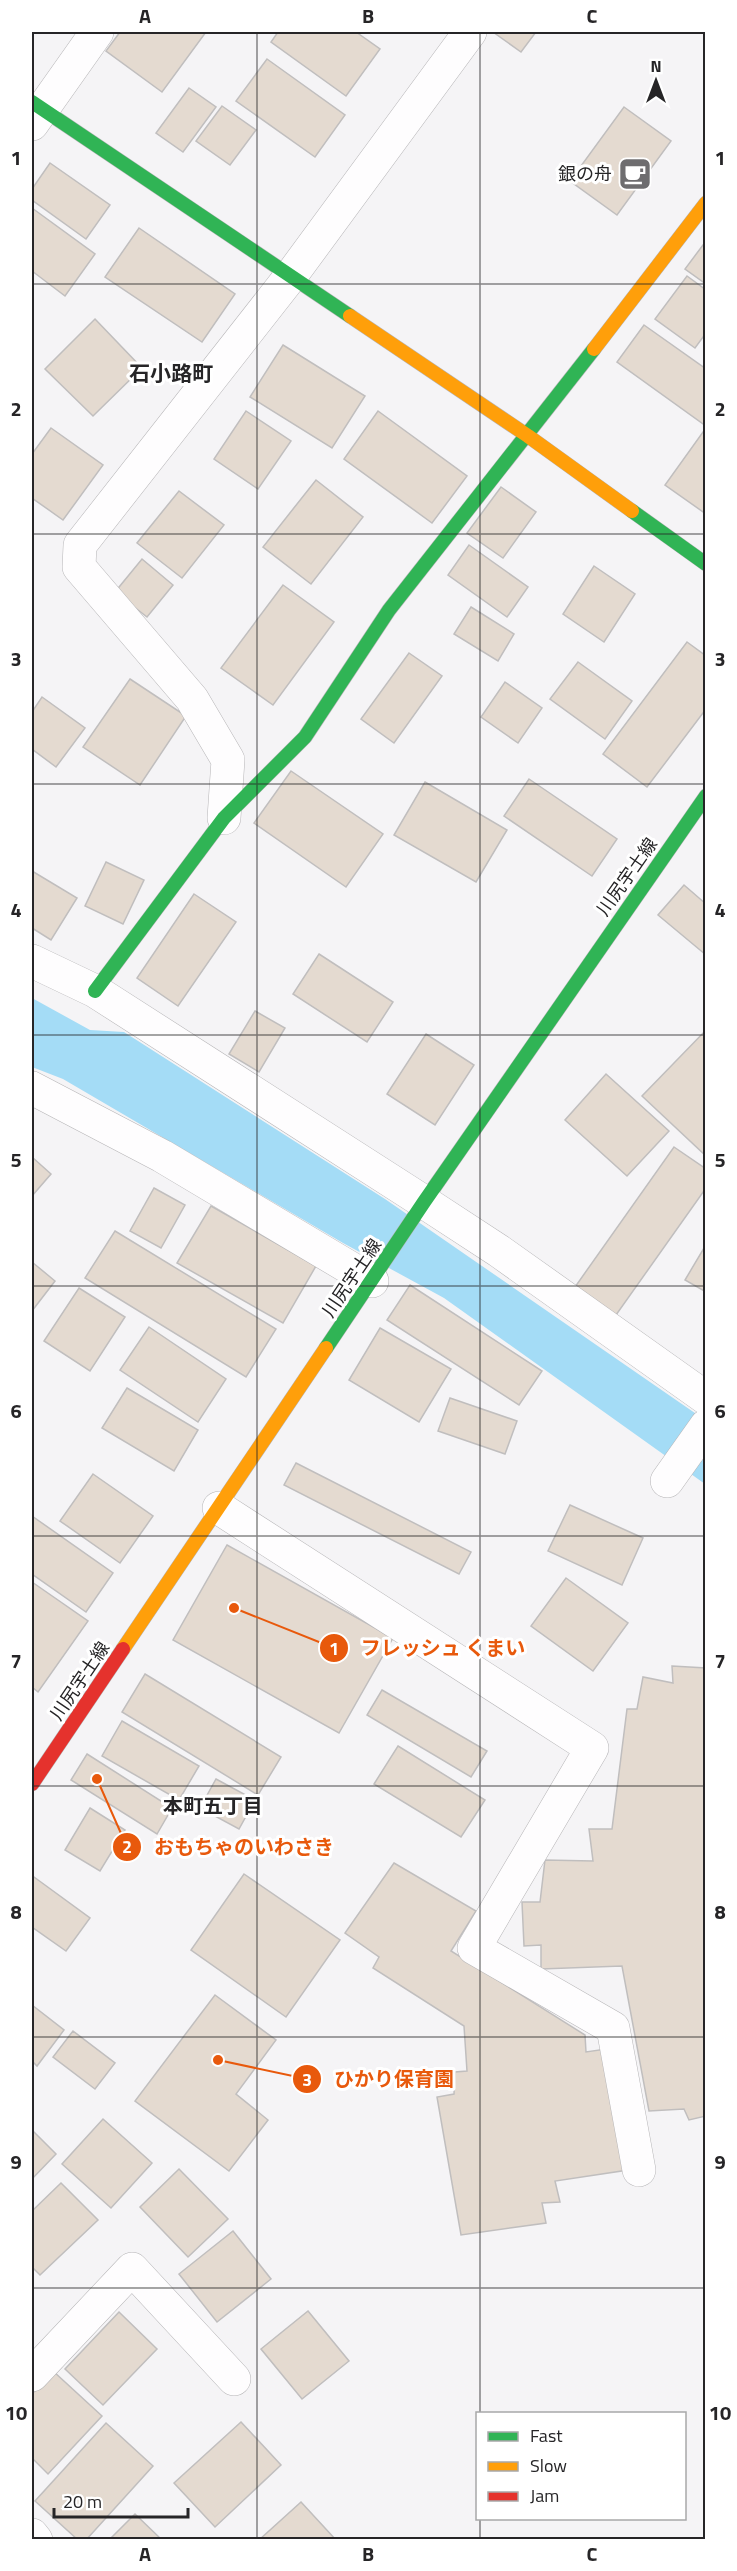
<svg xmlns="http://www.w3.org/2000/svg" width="737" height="2571" viewBox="0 0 737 2571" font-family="'Titillium Web','Noto Sans JP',sans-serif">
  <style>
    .water { fill: #a4dcf6 }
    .building { fill: #e4dad0; stroke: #c0bebe; stroke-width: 1.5 }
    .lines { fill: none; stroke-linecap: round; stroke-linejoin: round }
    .street-casing { stroke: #b6b5b7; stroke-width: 34 }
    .fast-casing { stroke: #b6b5b7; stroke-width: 15 }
    .slow-casing { stroke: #b6b5b7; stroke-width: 15 }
    .jam-casing { stroke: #b6b5b7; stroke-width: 15 }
    .street { stroke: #fefdfe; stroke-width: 33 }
    .fast { stroke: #30b455; stroke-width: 14 }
    .slow { stroke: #ff9f0a; stroke-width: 14 }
    .jam { stroke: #e5322d; stroke-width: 14 }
    .grid { fill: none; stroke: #262527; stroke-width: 1.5; stroke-opacity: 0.55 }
    .labels { text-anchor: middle; stroke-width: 6; stroke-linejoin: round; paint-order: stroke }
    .poi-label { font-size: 18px; fill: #262527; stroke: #fff; text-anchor: end }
    .street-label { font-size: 18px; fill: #262527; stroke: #fff }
    .neighbourhood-label { font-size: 20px; font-weight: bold; fill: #262527; stroke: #fff }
    .quarter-label { font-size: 21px; font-weight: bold; fill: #262527; stroke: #fff }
    .leader { fill: none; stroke: #e8590c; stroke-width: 2 }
    .callout-dot { fill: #e8590c; stroke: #fff; stroke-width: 2 }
    .mark-label { font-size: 18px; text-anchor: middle; font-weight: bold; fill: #fff }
    .callout-label { font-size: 20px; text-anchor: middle; font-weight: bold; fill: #e8590c; stroke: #fff; stroke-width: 6; stroke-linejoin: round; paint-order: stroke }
    .neatline { fill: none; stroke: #262527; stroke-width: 2 }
    .grid-label { font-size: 20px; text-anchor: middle; font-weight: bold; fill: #262527 }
  </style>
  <rect width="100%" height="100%" fill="#f5f4f6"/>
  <polygon class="water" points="32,998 90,1030 124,1032 385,1199 705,1420 705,1484 444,1298 343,1243 63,1079 32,1067"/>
  <g class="building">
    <polygon points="120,32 206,32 162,92 106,51"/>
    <polygon points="278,32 356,32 380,49 346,96 271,42"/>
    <polygon points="493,32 536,32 521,52"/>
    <polygon points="267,59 345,115 315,157 236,101"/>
    <polygon points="189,88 216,107 183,152 156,133"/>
    <polygon points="222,106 256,130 230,165 196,141"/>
    <polygon points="624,107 671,141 617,215 570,181"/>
    <polygon points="50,163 110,205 86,239 32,200 32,189"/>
    <polygon points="32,208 95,254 65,296 32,271"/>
    <polygon points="139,228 235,294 202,342 105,277"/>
    <polygon points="706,241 706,284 685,269"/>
    <polygon points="687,276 706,290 706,333 695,348 655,319"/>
    <polygon points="95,319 142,368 93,416 45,369"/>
    <polygon points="644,325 706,369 706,426 617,362"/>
    <polygon points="283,345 365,396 332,448 250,397"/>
    <polygon points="246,411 291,441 258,489 214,459"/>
    <polygon points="378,411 467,476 432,523 344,459"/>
    <polygon points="51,428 103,465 63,520 32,498 32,454"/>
    <polygon points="703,432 706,434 706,514 665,485"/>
    <polygon points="316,480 363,517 311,584 263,547"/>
    <polygon points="501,487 536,512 503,558 467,533"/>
    <polygon points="179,491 224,525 182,578 137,543"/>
    <polygon points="469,545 528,587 507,617 448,575"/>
    <polygon points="142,559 173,585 147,617 115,592"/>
    <polygon points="594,566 635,594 604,642 563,614"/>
    <polygon points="283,585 334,622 273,705 221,668"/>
    <polygon points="471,607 514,634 498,661 454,634"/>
    <polygon points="687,642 706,656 706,709 647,787 603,754"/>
    <polygon points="409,653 442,676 394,743 361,719"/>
    <polygon points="578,662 632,701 605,739 550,699"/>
    <polygon points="130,679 186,716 140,785 83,747"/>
    <polygon points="505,682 542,708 518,743 481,717"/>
    <polygon points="42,697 85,728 56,767 32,749 32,712"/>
    <polygon points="291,771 383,834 346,887 254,823"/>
    <polygon points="529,779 617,839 592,876 504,816"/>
    <polygon points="425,782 507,830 476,882 394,835"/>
    <polygon points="106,862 144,880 123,924 85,906"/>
    <polygon points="32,871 77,898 51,940 32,928"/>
    <polygon points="684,885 706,904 706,955 658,915"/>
    <polygon points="194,894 236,922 178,1006 137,978"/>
    <polygon points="319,954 393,1002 367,1042 293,994"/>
    <polygon points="255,1011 285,1028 259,1072 229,1054"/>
    <polygon points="706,1030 706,1156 642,1096"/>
    <polygon points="426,1034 474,1065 435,1125 387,1094"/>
    <polygon points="606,1074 669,1131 627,1176 565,1120"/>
    <polygon points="674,1147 706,1169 706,1188 616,1315 575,1287"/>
    <polygon points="32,1157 51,1174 32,1196"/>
    <polygon points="154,1188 185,1205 161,1248 130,1231"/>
    <polygon points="211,1206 316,1266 283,1323 177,1263"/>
    <polygon points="115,1231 276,1329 246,1377 85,1278"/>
    <polygon points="704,1248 706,1249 706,1292 685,1280"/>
    <polygon points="32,1262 55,1281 32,1311"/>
    <polygon points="410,1285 542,1371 519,1405 387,1320"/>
    <polygon points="79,1288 125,1317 90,1371 44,1341"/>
    <polygon points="149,1327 226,1379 198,1422 120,1370"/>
    <polygon points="380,1328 451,1369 419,1422 349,1380"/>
    <polygon points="127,1388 198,1430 174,1471 102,1428"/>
    <polygon points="450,1398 517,1421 505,1454 438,1431"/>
    <polygon points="296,1463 471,1552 459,1574 284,1485"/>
    <polygon points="93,1474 153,1516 120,1563 60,1521"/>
    <polygon points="570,1505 643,1538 622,1585 548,1551"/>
    <polygon points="32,1516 113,1573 86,1612 32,1574"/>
    <polygon points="227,1545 393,1638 339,1733 173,1640"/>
    <polygon points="566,1578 628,1623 593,1671 531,1626"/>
    <polygon points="32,1582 88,1621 38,1692 32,1687"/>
    <polygon points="672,1666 706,1668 706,2116 689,2120 684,2109 649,2111 622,1966 541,1969 541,1945 524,1946 522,1902 540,1902 545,1860 593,1861 589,1829 612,1829 627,1709 637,1709 643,1677 673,1683"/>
    <polygon points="145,1674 281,1757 258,1795 122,1712"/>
    <polygon points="382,1690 487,1751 471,1777 367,1715"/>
    <polygon points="122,1721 199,1766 179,1800 102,1756"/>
    <polygon points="398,1746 485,1800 461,1837 374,1784"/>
    <polygon points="87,1754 172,1808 157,1834 71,1780"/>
    <polygon points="216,1779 255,1800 239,1829 200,1808"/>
    <polygon points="90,1808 125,1830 100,1871 65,1850"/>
    <polygon points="394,1863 476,1911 451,1951 585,2035 586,2052 606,2049 628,2170 555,2181 560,2202 542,2203 546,2223 461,2235 437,2097 454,2094 455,2072 467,2071 464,2026 373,1968 379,1957 345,1933"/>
    <polygon points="244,1874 340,1940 286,2017 191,1950"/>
    <polygon points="34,1877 90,1918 66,1951 32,1927 32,1881"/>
    <polygon points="215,1995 276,2040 236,2094 268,2120 229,2171 135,2101"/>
    <polygon points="32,2005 64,2030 37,2066 32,2061"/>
    <polygon points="73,2031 115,2063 95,2089 53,2057"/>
    <polygon points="103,2119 152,2163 111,2208 62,2164"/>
    <polygon points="32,2130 56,2154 32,2179"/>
    <polygon points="179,2169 228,2219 188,2257 140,2207"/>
    <polygon points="61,2183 98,2220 40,2275 32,2267 32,2211"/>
    <polygon points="233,2231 271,2279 217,2322 179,2274"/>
    <polygon points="308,2311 349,2361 302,2399 261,2349"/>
    <polygon points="119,2312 157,2349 103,2405 65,2369"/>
    <polygon points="53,2371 102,2416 48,2474 32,2458 32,2394"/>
    <polygon points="241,2422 281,2465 215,2527 174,2483"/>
    <polygon points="106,2423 153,2466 86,2540 78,2540 35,2501"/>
    <polygon points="301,2502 336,2540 259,2540"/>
    <polygon points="135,2514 162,2540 109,2540"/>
  </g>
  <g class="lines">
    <defs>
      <g id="street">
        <polyline points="32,124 97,32"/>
        <polyline points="224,818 228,760 192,699 79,567 80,545 290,277 470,32"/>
        <polyline points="32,961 95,991 424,1202 499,1251 706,1398"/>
        <polyline points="32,1088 162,1156 372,1281"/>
        <polyline points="667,1481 706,1426"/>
        <polyline points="219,1508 592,1748 474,1948 613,2028 639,2170"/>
        <polyline points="32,2375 132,2269 234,2379"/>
        <polyline points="32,2535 36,2540"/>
      </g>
      <g id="fast">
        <polyline points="32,102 350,316"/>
        <polyline points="632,511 706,564"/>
        <polyline points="95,991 224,818 305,737 389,610 594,349"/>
        <polyline points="326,1348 424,1202 706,796"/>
      </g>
      <g id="slow">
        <polyline points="350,316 528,436 632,511"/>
        <polyline points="594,349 706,203"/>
        <polyline points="123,1649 326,1348"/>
      </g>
      <polyline id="jam" points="32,1784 123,1649"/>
    </defs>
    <use href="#street" class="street-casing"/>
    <use href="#fast" class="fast-casing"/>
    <use href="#slow" class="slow-casing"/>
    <use href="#jam" class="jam-casing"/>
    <use href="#street" class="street"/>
    <use href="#fast" class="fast"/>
    <use href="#slow" class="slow"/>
    <use href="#jam" class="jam"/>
  </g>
  <path class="grid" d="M257,32V2540M480,32V2414M32,284H706M32,534H706M32,784H706M32,1035H706M32,1286H706M32,1536H706M32,1786H706M32,2037H706M32,2288H706M480,2518V2540"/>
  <defs>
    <symbol id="cafe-square" viewBox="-11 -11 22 22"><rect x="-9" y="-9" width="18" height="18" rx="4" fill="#6e6d6f" stroke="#fff"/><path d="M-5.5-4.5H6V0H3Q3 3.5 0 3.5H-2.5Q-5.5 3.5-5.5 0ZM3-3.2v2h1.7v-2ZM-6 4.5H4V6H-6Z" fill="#fff"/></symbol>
  </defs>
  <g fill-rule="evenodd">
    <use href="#cafe-square" x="616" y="155" width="38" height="38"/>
  </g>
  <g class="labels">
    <g class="poi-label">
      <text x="612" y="180">銀の舟</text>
    </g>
    <g class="street-label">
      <text transform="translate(627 877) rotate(-55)" y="6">川尻宇土線</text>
      <text transform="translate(352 1278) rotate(-56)" y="6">川尻宇土線</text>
      <text transform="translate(80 1681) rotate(-56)" y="6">川尻宇土線</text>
    </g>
    <g class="neighbourhood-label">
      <text x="213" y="1813">本町五丁目</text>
    </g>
    <g class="quarter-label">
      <text x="171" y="381">石小路町</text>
    </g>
  </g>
  <path class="leader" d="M234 1608L334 1648M97 1779L127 1847M218 2060L307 2079"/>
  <g class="callout-dot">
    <circle cx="234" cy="1608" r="6"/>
    <circle cx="97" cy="1779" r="6"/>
    <circle cx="218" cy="2060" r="6"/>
    <circle cx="334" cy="1648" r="15"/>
    <circle cx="127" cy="1847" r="15"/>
    <circle cx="307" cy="2079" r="15"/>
  </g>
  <g class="mark-label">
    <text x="334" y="1655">1</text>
    <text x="127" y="1853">2</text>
    <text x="307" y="2086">3</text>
  </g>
  <g class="callout-label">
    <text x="443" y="1655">フレッシュ くまい</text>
    <text x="244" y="1854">おもちゃのいわさき</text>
    <text x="394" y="2086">ひかり保育園</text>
  </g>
  <rect width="737" height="2571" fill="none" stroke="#ffffff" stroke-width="66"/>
  <rect x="476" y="2412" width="210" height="108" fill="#ffffff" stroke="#a8a8a9" stroke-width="1.5"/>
  <rect x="488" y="2432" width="30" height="9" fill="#30b455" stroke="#a8a8a9" stroke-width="1.5"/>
  <text x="530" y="2442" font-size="18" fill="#262527">Fast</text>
  <rect x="488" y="2462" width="30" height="9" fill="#ff9f0a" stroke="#a8a8a9" stroke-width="1.5"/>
  <text x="530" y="2472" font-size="18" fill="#262527">Slow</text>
  <rect x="488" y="2492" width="30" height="9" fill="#e5322d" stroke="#a8a8a9" stroke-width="1.5"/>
  <text x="530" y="2502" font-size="18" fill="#262527">Jam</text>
  <g transform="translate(656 81)" stroke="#ffffff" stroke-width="4.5" paint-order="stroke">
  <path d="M0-4.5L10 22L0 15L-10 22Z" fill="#262527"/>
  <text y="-9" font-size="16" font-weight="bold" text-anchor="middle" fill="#262527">N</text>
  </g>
  <path d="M54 2508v9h134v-9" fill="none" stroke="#262527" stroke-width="3"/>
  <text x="63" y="2508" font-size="18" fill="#262527" stroke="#ffffff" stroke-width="4.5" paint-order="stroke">20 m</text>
  <rect x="33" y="33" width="671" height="2505" class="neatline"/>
  <g class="grid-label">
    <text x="145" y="23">A</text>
    <text x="368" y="23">B</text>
    <text x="592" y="23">C</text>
    <text x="16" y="165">1</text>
    <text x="720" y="165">1</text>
    <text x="16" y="416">2</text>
    <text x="720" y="416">2</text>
    <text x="16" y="666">3</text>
    <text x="720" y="666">3</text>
    <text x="16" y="917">4</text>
    <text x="720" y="917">4</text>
    <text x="16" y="1167">5</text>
    <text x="720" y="1167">5</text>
    <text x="16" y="1418">6</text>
    <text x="720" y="1418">6</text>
    <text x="16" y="1668">7</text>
    <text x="720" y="1668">7</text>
    <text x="16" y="1919">8</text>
    <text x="720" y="1919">8</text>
    <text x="16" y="2169">9</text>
    <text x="720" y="2169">9</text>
    <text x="16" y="2420">10</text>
    <text x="720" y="2420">10</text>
    <text x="145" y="2561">A</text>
    <text x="368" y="2561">B</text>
    <text x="592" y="2561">C</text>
  </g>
</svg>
